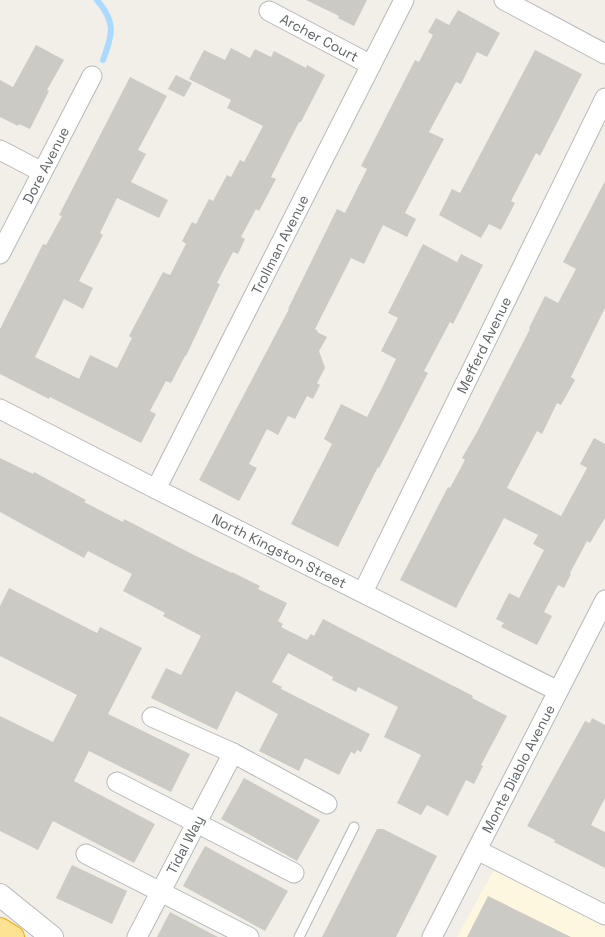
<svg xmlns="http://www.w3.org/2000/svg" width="605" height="937" viewBox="0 0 605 937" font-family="'Space Grotesk',sans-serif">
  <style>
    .commercial { fill: #fef7e0 }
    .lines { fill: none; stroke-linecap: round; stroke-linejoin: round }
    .stream { stroke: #aadaff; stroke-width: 6 }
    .building { fill: #cccac5 }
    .service-casing { stroke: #b5b8bc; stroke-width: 11 }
    .minor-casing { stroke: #b5b8bc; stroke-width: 21 }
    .tertiary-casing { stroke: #b5b8bc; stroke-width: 24 }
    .motorway-casing { stroke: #f9ab00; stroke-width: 24 }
    .service { stroke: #fff; stroke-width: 9 }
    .minor { stroke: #fff; stroke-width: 19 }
    .tertiary { stroke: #fff; stroke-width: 22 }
    .motorway { stroke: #fde293; stroke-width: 22 }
    .labels { text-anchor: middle; stroke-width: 3; stroke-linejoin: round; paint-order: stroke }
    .street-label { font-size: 14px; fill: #5f6368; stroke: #fff }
  </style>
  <rect width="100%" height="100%" fill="#f1efe8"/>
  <polygon class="commercial" points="494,870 605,925 605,937 457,937"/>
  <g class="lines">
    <path class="stream" d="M97,0C116,22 113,34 103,60"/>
  </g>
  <g class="building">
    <polygon points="306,0 367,0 354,26 338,18 339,16"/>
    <polygon points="458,10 500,33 487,57 477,52 461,84 456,82 429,132 444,139 405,213 416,219 407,237 383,225 364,264 351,258 315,329 318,331 317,332 327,337 319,351 325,368 317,383 320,385 313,399 307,396 295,419 288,416 278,435 267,429 249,464 257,468 239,501 199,480 289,309 288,309 337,209 345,213 367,169 361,166 415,60 419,62 433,35 428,32 436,18 449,25"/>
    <polygon points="36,45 64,60 47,90 49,91 30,129 19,124 18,126 0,117 0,80 13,87"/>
    <polygon points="231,48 250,58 255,49 271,57 274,51 306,68 307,65 325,75 301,122 299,122 271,177 276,179 267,196 259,211 256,209 241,237 245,239 238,254 233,252 217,283 220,284 186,356 185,356 171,383 166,381 150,411 156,414 141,443 50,397 49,399 0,374 0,329 43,244 46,245 62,216 59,215 130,77 167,96 138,150 146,154 131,182 168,200 159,218 117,198 100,233 103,235 79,281 93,288 83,309 64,299 35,357 79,379 90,355 117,368 132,338 129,336 163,272 170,275 186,244 182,241 192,222 196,224 209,199 213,201 227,175 231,177 240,160 244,162 263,126 227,108 231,100 189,79 204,50 225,60"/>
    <polygon points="535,50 582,74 540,156 536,153 511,201 515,203 501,230 489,224 481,238 439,215 452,189 460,193"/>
    <polygon points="176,75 192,83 184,97 168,89"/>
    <polygon points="605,181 605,308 571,377 575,380 561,405 557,403 542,434 537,431 507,488 561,516 587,468 580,464 594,438 605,444 605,518 590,543 587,541 570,573 571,574 564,588 558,585 544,612 552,616 537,645 501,627 504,623 496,619 509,593 519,598 544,550 533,544 538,535 504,518 456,608 400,580 448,487 450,488 465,460 462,458 477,432 530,329 529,328 545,296 558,303 576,269 563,262"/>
    <polygon points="423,244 457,262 461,254 483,265 453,324 450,322 424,371 428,373 379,468 378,467 338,547 291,524 332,444 324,439 341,404 367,417 382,388 396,359 381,351 398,318 388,313"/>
    <polygon points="0,458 33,474 34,472 86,500 84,502 123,522 124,519 194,555 232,573 232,572 260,586 258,589 287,603 278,621 283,624 281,627 307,640 311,634 314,636 323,619 473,696 472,698 507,716 481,765 483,766 474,784 466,780 448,816 427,805 421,815 397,803 421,755 384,737 398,707 358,687 356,692 332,680 333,677 288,653 272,682 282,687 281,689 370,734 361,752 357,750 355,754 351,752 339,775 305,758 299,771 259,751 278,714 236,691 217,730 151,698 166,668 181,675 201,636 163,616 165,613 123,591 132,574 88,551 84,558 0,512"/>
    <polygon points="9,588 97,633 100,627 142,648 108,714 190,754 171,792 89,751 74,781 155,824 134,863 53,821 38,850 0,831 0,716 53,742 77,695 0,656 0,606"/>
    <polygon points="592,718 605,725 605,798 591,825 605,832 605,868 554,842 555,840 527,826 585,721 590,723"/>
    <polygon points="244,778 320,820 297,861 221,819"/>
    <polygon points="377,829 383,829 437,856 396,937 322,937"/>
    <polygon points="205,846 288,891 265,931 183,886"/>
    <polygon points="72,865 127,891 112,924 56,898"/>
    <polygon points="488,896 571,937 467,937"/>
    <polygon points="170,912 218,937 157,937"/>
  </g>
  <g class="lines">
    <defs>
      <polyline id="service" points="299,937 354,827"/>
      <g id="minor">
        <polyline points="504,0 605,54"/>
        <path id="s1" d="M269,11L371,65"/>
        <polyline points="0,150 42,172"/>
        <path id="s2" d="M0,254L92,76"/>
        <path id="s3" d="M0,409L156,489L558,691"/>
        <path id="s4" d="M156,489L404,0"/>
        <path id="s5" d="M363,592L605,98"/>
        <polyline points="152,717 233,753 327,804"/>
        <polyline points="117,782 294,873"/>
        <polyline points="477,850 605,915"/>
        <polyline points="86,854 249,937"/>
        <path id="s6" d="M137,937L233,753"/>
        <path id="s7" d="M432,937L605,600"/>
      </g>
      <polyline id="tertiary" points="0,895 52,937"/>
      <polyline id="motorway" points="0,929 13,937"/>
    </defs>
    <use href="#service" class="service-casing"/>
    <use href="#minor" class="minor-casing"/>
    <use href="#tertiary" class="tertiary-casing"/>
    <use href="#motorway" class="motorway-casing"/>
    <use href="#service" class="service"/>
    <use href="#minor" class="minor"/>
    <use href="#tertiary" class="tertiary"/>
    <use href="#motorway" class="motorway"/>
  </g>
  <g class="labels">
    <g class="street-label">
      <text dy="5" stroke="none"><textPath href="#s1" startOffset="57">Archer Court</textPath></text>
      <text dy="5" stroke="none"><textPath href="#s2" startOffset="100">Dore Avenue</textPath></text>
      <text dy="5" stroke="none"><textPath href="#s4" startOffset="274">Trollman Avenue</textPath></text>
      <text dy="5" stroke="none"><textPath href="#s5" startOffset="275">Mefferd Avenue</textPath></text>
      <text dy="5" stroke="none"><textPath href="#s3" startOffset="313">North Kingston Street</textPath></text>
      <text dy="5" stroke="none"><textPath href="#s7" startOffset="189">Monte Diablo Avenue</textPath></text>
      <text dy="5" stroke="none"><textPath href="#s6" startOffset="104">Tidal Way</textPath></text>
    </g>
  </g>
</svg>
